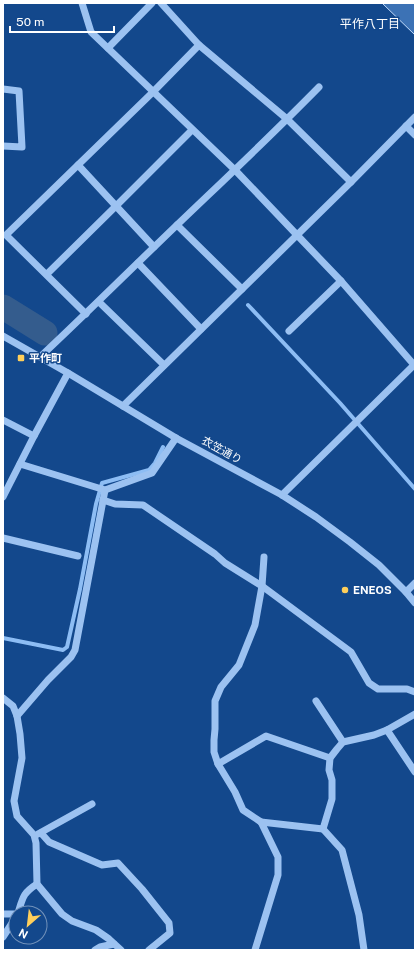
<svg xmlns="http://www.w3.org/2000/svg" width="418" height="953" viewBox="0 0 418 953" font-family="'Public Sans','Noto Sans JP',sans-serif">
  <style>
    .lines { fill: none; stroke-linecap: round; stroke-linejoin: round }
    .stream { stroke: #8dbdf4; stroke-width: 4 }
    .river { stroke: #345c8d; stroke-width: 25 }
    .building { fill: #3c72b5; stroke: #c2dcfc }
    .minor { stroke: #9cc2f1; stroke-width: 7 }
    .poi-dot { fill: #ffcf5b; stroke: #13488c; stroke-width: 1.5 }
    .labels { text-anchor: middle; stroke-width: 3; stroke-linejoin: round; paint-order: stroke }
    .poi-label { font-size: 11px; font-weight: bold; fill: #fff; stroke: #13488c; text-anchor: start }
    .street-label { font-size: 11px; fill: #fff; stroke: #13488c }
    .neighbourhood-label { font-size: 12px; fill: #fff; stroke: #13488c }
  </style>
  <rect width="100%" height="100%" fill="#13488c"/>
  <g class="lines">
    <g class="stream">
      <polyline points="248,305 340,403 415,489"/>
      <polyline points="3,638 63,650 67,647 80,589 96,504 102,483 149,470 155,463 163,447"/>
    </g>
    <polyline class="river" points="3,307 45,333"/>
  </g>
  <polygon class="building" points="382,3 415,3 415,35"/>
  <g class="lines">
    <g class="minor">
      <polyline points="82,3 91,32 235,170 297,235 341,281 415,366"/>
      <polyline points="161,3 199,45 287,119 351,182"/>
      <polyline points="108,48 152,3"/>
      <polyline points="3,89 19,91 22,147 3,146"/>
      <polyline points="406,126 415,135"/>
      <polyline points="78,165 154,247"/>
      <polyline points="177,225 242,289"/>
      <polyline points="138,263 201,329"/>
      <polyline points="47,274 116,206 192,130"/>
      <polyline points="99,302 164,365"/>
      <polyline points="86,314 6,235 153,92 199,45"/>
      <polyline points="289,331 341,281"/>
      <polyline points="3,336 68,373 176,438 282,495 316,517 350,542 379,565 406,592 415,603"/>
      <path d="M40,357C87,313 132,268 178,224C225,179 273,134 319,87"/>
      <polyline points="123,406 351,182 415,117"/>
      <polyline points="3,420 34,436"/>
      <polyline points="20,464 105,490 152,473 176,438"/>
      <polyline points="282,495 415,364"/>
      <polyline points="3,497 34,436 68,373"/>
      <polyline points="103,500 115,504 143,505 215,554 225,563 262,586 351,652 369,683 378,689 407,689 415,692"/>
      <polyline points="3,538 78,556"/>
      <polyline points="406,592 415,583"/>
      <polyline points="3,698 13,706 17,716 20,734 22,758 14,801 17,816 34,835 36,843 37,884 62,914 72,921 96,930 109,939 121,950"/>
      <polyline points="316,701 343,742"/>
      <polyline points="17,716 48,680 71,657 75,650 105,490"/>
      <polyline points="387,730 415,772"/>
      <polyline points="218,764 266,736 330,758"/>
      <polyline points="261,822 323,829 332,799 332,780 329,770 330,758 337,749 343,742 374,735 387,730 415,714"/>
      <polyline points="323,829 342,850 359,915 364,950"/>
      <polyline points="41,833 49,842 102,865 118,863 142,889 169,923 170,933 149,950"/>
      <polyline points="38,834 92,804"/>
      <path d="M18,913C23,897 23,893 37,884"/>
      <polyline points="3,914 16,914"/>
      <polyline points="3,937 16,917"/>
      <polyline points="95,950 100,947 114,944"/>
      <polyline points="255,950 278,875 278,857 261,822 243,810 235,792 218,764 214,752 214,740 215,729 215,701 221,687 239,665 255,625 262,586 264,557"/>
    </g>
  </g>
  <g class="poi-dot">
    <rect x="17" y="354" width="8" height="8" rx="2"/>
    <circle cx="345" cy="590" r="4"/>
  </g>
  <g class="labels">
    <g class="poi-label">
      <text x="29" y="362">平作町</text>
      <text x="353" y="594">ENEOS</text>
    </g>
    <g class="street-label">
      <text transform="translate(222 450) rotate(29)" y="4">衣笠通り</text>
    </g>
    <g class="neighbourhood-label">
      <text x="370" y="28">平作八丁目</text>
    </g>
  </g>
  <rect width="418" height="953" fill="none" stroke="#ffffff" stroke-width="8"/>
  <g transform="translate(28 925) rotate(208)"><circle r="19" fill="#13488c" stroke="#7191ba"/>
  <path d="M0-3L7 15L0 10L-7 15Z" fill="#ffcf5b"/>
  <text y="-6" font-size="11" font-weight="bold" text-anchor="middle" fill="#ffffff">N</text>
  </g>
  <path d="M10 26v6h104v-6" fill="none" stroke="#ffffff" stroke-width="2"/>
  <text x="16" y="26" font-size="12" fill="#ffffff" stroke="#13488c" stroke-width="3" paint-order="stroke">50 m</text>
</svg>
